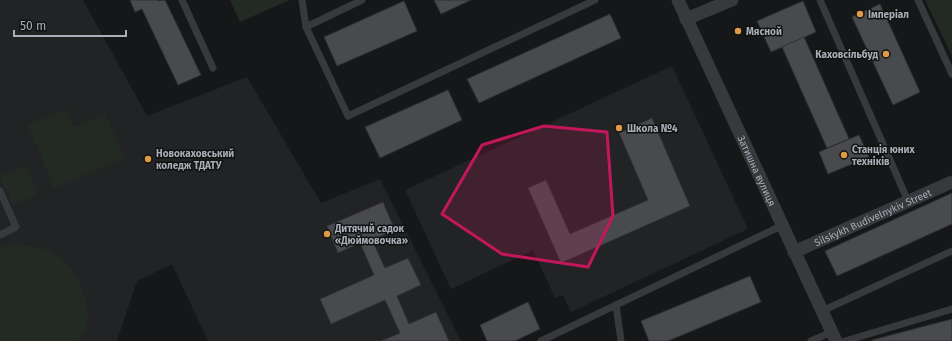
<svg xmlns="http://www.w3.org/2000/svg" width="952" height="341" viewBox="0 0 952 341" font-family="'Fira Sans',sans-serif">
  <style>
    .built { fill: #222325 }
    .green { fill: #232a23 }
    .building { fill: #484a4d; stroke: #313134 }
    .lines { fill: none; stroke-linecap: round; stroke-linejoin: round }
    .service { stroke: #38393d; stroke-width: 7 }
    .minor { stroke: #38393d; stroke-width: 13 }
    .marked { fill: #c2185b; fill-opacity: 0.2; stroke: #c2185b; stroke-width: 3; stroke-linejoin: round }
    .poi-dot { fill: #e29945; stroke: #111213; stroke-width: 1.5 }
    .labels { text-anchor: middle; stroke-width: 3; stroke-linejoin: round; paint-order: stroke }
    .poi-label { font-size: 10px; font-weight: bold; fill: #aaafb7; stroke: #111213; text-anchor: start }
    .street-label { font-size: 10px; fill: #aaafb7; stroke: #111213 }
  </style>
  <rect width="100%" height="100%" fill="#161718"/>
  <g class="built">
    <polygon points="0,0 83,0 147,116 247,77 321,203 380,179 461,341 208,341 172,264 137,281 117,341 0,341"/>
    <polygon points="672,66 748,229 571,312 563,295 555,298 533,250 451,289 405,190"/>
  </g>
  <g class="green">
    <polygon points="230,0 290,0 240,22"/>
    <polygon points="925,0 952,0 952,56"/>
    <polygon points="66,109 74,127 105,114 125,158 54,188 28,125"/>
    <polygon points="26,166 38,194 13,205 0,176"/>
    <path d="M10,244C25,245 41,246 54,254C78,267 91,302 87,328C86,333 81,337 79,341H0V248Z"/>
  </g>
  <g class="building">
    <polygon points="130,0 157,0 158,1 165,0 201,75 178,85 142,9 135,12"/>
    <polygon points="434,0 471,0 441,14"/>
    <polygon points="404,1 417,31 337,66 324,37"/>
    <polygon points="803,1 816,32 771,52 757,21"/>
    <polygon points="880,4 920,92 893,105 852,17"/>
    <polygon points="610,14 621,38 479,103 467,79"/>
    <polygon points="804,37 849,139 827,148 782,47"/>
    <polygon points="448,90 462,120 380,158 365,127"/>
    <polygon points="652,118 690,206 561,263 528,188 546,180 570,234 648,200 619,133"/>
    <polygon points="859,135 869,157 828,174 819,152"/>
    <polygon points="952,193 952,224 837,276 825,251"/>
    <polygon points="383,202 395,230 372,240 385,268 408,258 421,285 397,296 409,324 436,312 449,341 381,341 400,333 385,300 331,324 320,299 374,275 360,243 338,253 327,226"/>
    <polygon points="750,276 761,302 668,341 649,341 641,321"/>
    <polygon points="528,302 540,329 515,341 487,341 480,325"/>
    <polygon points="952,319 952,341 872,341 872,340"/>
  </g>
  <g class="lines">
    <g class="service">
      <polyline points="182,0 213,68"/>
      <polyline points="302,0 306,27 348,116 595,0"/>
      <polyline points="820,0 908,201"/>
      <polyline points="918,0 952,74"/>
      <polyline points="306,27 362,0"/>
      <polyline points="0,191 16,227 0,235"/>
      <polyline points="616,305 621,341"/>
      <polyline points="822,311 952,251"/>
      <polyline points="541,341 781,226"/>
      <polyline points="811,341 832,332"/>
      <polyline points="845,341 952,309"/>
    </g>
    <g class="minor">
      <path id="s1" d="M678,0L836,341"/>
      <polyline points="686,19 732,0"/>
      <path id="s2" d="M794,252L952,182"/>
    </g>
  </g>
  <path class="marked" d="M544,126L607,132L613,216L588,267L502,254L442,214L482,145Z"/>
  <g class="poi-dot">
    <circle cx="860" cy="14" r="4"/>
    <circle cx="738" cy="31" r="4"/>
    <circle cx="886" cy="54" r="4"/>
    <circle cx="619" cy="128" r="4"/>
    <circle cx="844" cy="155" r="4"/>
    <circle cx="148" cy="159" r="4"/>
    <circle cx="327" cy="234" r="4"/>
  </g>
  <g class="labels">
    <g class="poi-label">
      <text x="868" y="18">Імперіал</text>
      <text x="746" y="35">Мясной</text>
      <text x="878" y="58" text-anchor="end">Каховсільбуд</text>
      <text x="627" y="132">Школа №4</text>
      <text x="852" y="153">Станція юних<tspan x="852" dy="12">техніків</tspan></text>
      <text x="156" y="157">Новокаховський<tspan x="156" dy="12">коледж ТДАТУ</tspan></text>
      <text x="335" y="232">Дитячий садок<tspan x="335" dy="12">«Дюймовочка»</tspan></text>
    </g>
    <g class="street-label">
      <text dy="4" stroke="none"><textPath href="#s1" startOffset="188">Затишна вулиця</textPath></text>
      <text dy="4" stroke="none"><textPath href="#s2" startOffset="86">Silskykh Budivelnykiv Street</textPath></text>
    </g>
  </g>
  <path d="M14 30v6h112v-6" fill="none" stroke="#aaafb7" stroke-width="2"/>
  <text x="20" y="30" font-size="12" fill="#aaafb7" stroke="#111213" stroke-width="3" paint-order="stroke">50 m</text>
</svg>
